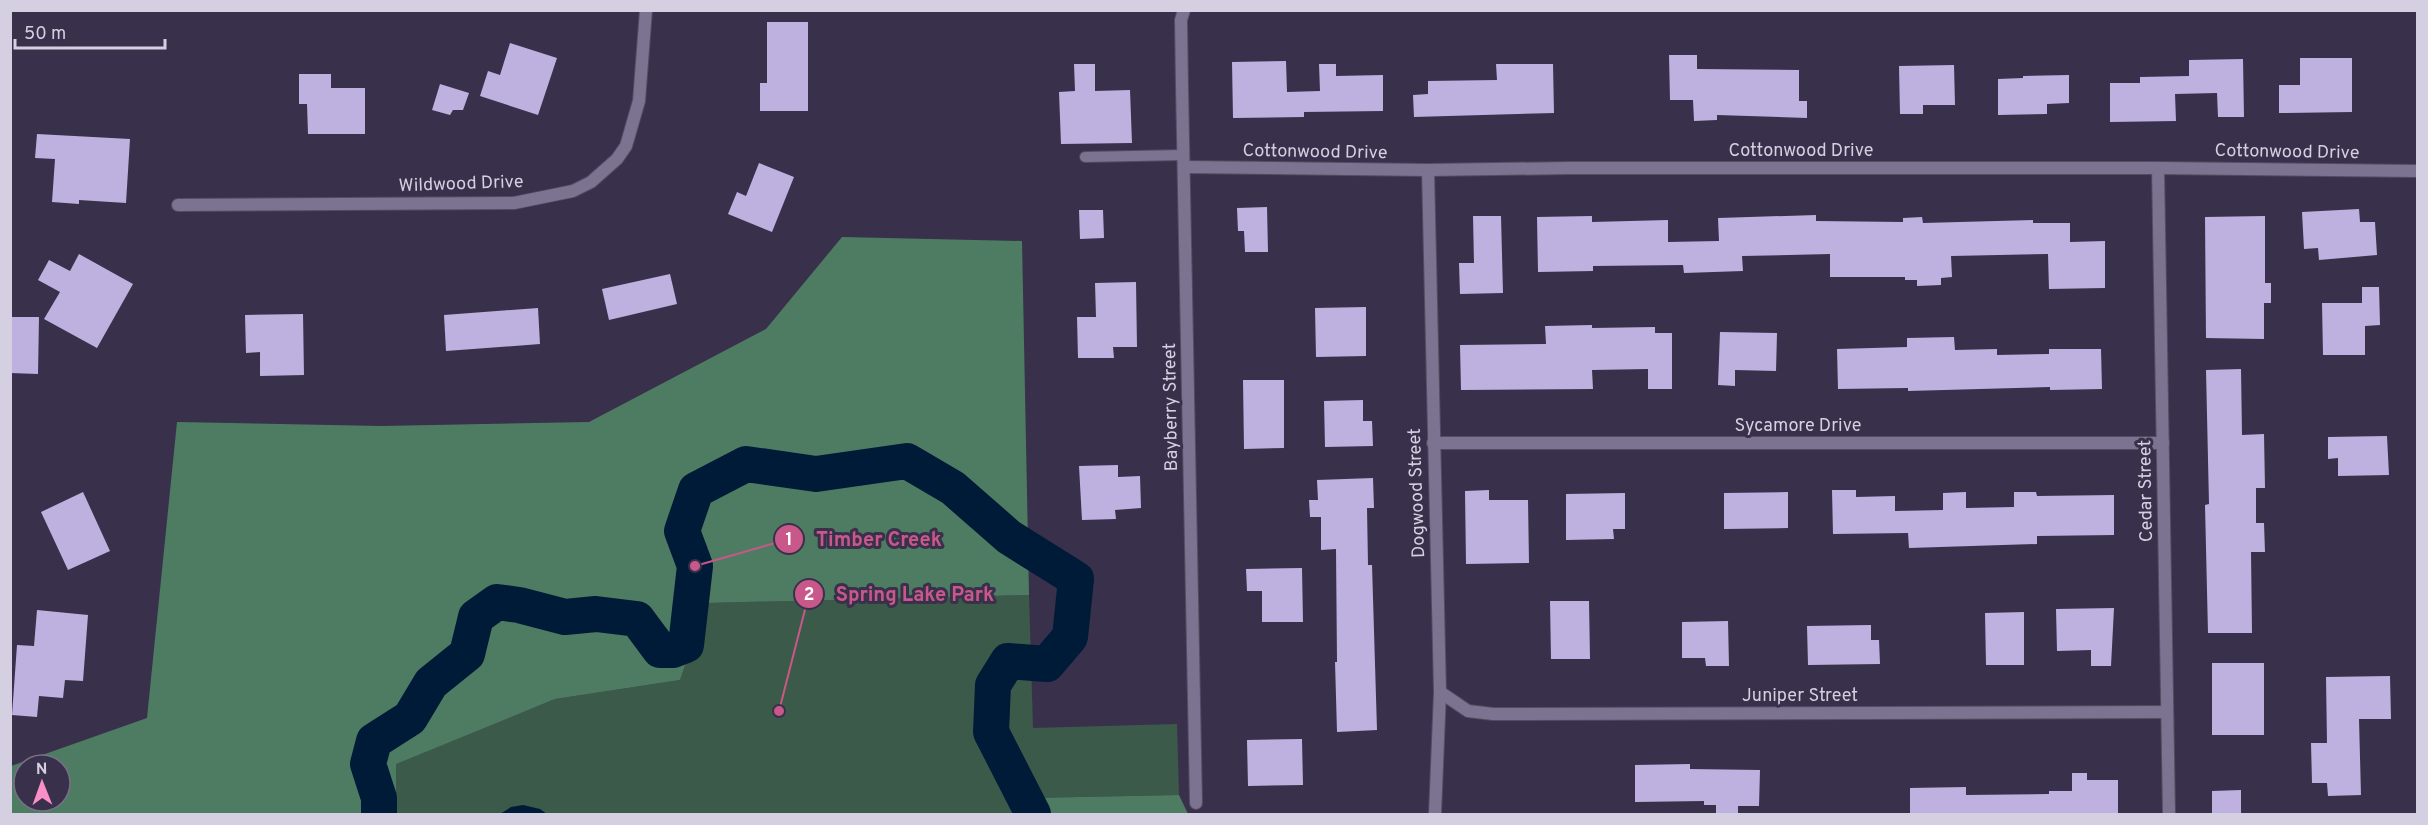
<svg xmlns="http://www.w3.org/2000/svg" width="2428" height="825" viewBox="0 0 2428 825" font-family="Overpass,sans-serif">
  <style>
    .green { fill: #3c5a49 }
    .forest { fill: #4e7c62; fill-rule: evenodd }
    .water { fill: #001b37 }
    .lines { fill: none; stroke-linecap: round; stroke-linejoin: round }
    .river { stroke: #001b37; stroke-width: 36 }
    .building { fill: #bfb1df }
    .lane-casing { stroke: #534c62; stroke-width: 12 }
    .street-casing { stroke: #534c62; stroke-width: 14 }
    .lane { stroke: #7c7391; stroke-width: 10 }
    .street { stroke: #7c7391; stroke-width: 12 }
    .labels { text-anchor: middle; stroke-width: 6; stroke-linejoin: round; paint-order: stroke }
    .street-label { font-size: 18px; fill: #d5d0e1; stroke: #39314b }
    .leader { fill: none; stroke: #c9588a; stroke-width: 2 }
    .callout-dot { fill: #c9588a; stroke: #39314b; stroke-width: 2 }
    .mark-label { font-size: 18px; text-anchor: middle; font-weight: bold; fill: #fff }
    .callout-label { font-size: 20px; text-anchor: middle; font-weight: bold; fill: #c9588a; stroke: #39314b; stroke-width: 6; stroke-linejoin: round; paint-order: stroke }
  </style>
  <rect width="100%" height="100%" fill="#39314b"/>
  <polygon class="green" points="1029,595 1033,728 1177,724 1179,795 1030,798 1030,814 396,814 395,764 555,699 680,680 707,603"/>
  <g class="forest">
    <path d="M842,237L1022,241L1029,595L707,603L680,680L555,699L396,764V814H11V766L147,718L177,422L381,426L589,422L766,329ZM24,765H60V801H24Z"/>
    <polygon points="1179,795 1188,814 1030,814 1030,798"/>
  </g>
  <polygon class="water" points="523,805 540,809 547,814 500,814 511,807"/>
  <g class="lines">
    <polyline class="river" points="379,814 379,798 368,764 374,741 410,718 431,683 467,654 476,617 497,602 519,605 565,617 596,614 637,619 660,650 673,650 686,645 695,566 682,531 696,490 746,464 816,474 907,461 953,488 1009,537 1076,579 1070,637 1047,664 1008,661 993,685 991,732 1033,814"/>
  </g>
  <g class="building">
    <polygon points="767,22 808,22 808,111 760,111 760,83 767,83"/>
    <polygon points="510,43 557,58 538,115 480,96 488,71 500,75"/>
    <polygon points="1669,55 1697,55 1697,69 1799,70 1799,101 1807,101 1807,118 1717,115 1717,120 1694,121 1693,100 1670,100"/>
    <polygon points="2300,58 2352,58 2352,112 2279,113 2279,85 2300,85"/>
    <polygon points="2243,59 2244,117 2218,117 2217,93 2175,94 2176,121 2110,122 2110,83 2140,83 2140,77 2189,76 2189,60"/>
    <polygon points="1286,61 1287,92 1320,91 1319,64 1336,64 1336,76 1383,75 1383,111 1304,112 1304,117 1233,118 1232,62"/>
    <polygon points="1074,64 1095,64 1095,91 1130,90 1132,143 1061,144 1059,92 1075,91"/>
    <polygon points="1496,64 1553,64 1554,113 1414,117 1413,95 1428,94 1428,81 1497,80"/>
    <polygon points="1954,65 1955,105 1923,105 1923,114 1900,114 1899,66"/>
    <polygon points="299,74 331,74 331,88 365,88 365,134 308,134 307,104 299,104"/>
    <polygon points="2069,75 2069,103 2047,104 2047,114 1998,115 1998,79 2023,78 2023,76"/>
    <polygon points="440,84 469,93 463,110 453,110 450,115 432,110"/>
    <polygon points="37,134 130,139 126,203 79,200 79,204 52,202 55,159 35,158"/>
    <polygon points="759,163 794,177 772,232 728,214 737,192 746,196"/>
    <polygon points="1267,207 1268,252 1245,252 1244,231 1238,231 1237,208"/>
    <polygon points="2359,209 2360,222 2375,222 2377,255 2319,260 2318,248 2304,249 2302,212"/>
    <polygon points="1079,210 1103,210 1104,238 1080,239"/>
    <polygon points="1816,215 1816,221 1903,222 1903,218 1922,217 1923,223 2033,220 2033,223 2070,223 2070,242 2105,241 2105,288 2049,289 2048,254 1951,256 1952,277 1941,278 1941,285 1917,286 1917,280 1905,280 1905,277 1830,277 1830,254 1742,256 1743,271 1684,273 1683,265 1593,266 1593,271 1538,272 1537,217 1592,216 1592,222 1668,220 1668,242 1719,241 1718,218"/>
    <polygon points="1473,216 1501,216 1503,293 1460,294 1459,263 1474,263"/>
    <polygon points="2265,216 2265,283 2271,283 2271,303 2264,303 2264,339 2206,338 2205,217"/>
    <polygon points="79,254 133,284 97,348 44,319 60,292 38,280 49,260 70,271"/>
    <polygon points="670,274 677,304 609,320 602,289"/>
    <polygon points="1136,282 1137,347 1113,347 1114,358 1078,358 1077,317 1096,317 1095,283"/>
    <polygon points="2362,287 2379,287 2380,325 2365,326 2365,355 2323,355 2322,303 2362,303"/>
    <polygon points="1366,307 1366,356 1316,357 1315,308"/>
    <polygon points="538,308 540,344 446,351 444,315"/>
    <polygon points="303,314 304,375 260,376 260,352 246,353 245,315"/>
    <polygon points="10,317 39,317 38,374 10,373"/>
    <polygon points="1592,325 1592,328 1655,327 1655,333 1672,333 1672,389 1648,389 1648,369 1592,370 1593,389 1461,390 1460,345 1546,344 1545,326"/>
    <polygon points="1720,332 1777,333 1776,371 1735,370 1735,386 1718,385"/>
    <polygon points="1954,337 1955,350 1997,349 1997,355 2049,354 2049,349 2101,349 2102,389 2050,390 2050,387 1908,391 1908,388 1838,389 1837,349 1907,347 1907,338"/>
    <polygon points="2241,369 2242,435 2264,434 2265,488 2256,488 2256,523 2264,523 2265,552 2251,552 2252,633 2208,633 2205,505 2209,504 2206,370"/>
    <polygon points="1243,380 1284,380 1284,448 1244,449"/>
    <polygon points="1363,400 1363,421 1372,421 1373,446 1325,447 1324,401"/>
    <polygon points="2387,436 2389,475 2338,476 2338,458 2328,459 2328,437"/>
    <polygon points="1118,465 1118,477 1140,476 1141,508 1115,510 1116,519 1082,520 1079,466"/>
    <polygon points="1373,478 1374,508 1367,508 1368,565 1372,565 1377,730 1337,732 1335,662 1337,662 1336,549 1321,550 1321,517 1310,517 1309,500 1318,500 1317,480"/>
    <polygon points="1489,490 1489,500 1528,500 1529,563 1466,564 1465,491"/>
    <polygon points="1832,490 1856,490 1856,497 1895,496 1895,511 1943,510 1943,493 1966,492 1966,508 2014,507 2014,492 2036,492 2037,496 2114,495 2114,535 2037,536 2037,544 1909,548 1908,533 1833,534"/>
    <polygon points="83,492 110,551 68,570 41,512"/>
    <polygon points="1788,492 1788,528 1724,529 1724,493"/>
    <polygon points="1625,493 1625,529 1613,529 1614,539 1566,540 1566,494"/>
    <polygon points="1302,568 1303,622 1262,622 1262,591 1247,591 1246,569"/>
    <polygon points="1550,601 1589,601 1590,659 1551,659"/>
    <polygon points="2114,608 2111,666 2091,666 2091,650 2057,651 2056,609"/>
    <polygon points="37,610 88,615 83,681 65,680 63,698 39,696 37,717 12,715 17,645 34,646"/>
    <polygon points="2024,612 2024,665 1986,665 1985,613"/>
    <polygon points="1728,621 1729,666 1706,666 1705,658 1682,658 1682,622"/>
    <polygon points="1871,625 1871,640 1879,640 1880,664 1808,665 1807,626"/>
    <rect x="2212" y="663" width="52" height="72"/>
    <polygon points="2390,676 2391,719 2359,719 2361,795 2328,796 2327,783 2312,783 2311,743 2327,743 2326,677"/>
    <polygon points="1302,739 1303,785 1248,786 1247,740"/>
    <polygon points="1690,764 1690,769 1760,770 1759,806 1738,806 1738,814 1716,814 1716,805 1704,805 1704,801 1635,802 1635,765"/>
    <polygon points="2072,773 2087,773 2087,780 2118,780 2118,814 1910,814 1910,788 1966,787 1966,795 2049,794 2049,791 2072,791"/>
    <polygon points="2241,790 2241,814 2212,814 2212,791"/>
  </g>
  <g class="lines">
    <defs>
      <polyline id="lane" points="1085,157 1183,155"/>
      <g id="street">
        <polyline points="1184,10 1181,20 1182,87 1196,803"/>
        <polyline points="1184,167 1428,170 1569,168 2158,168 2418,171"/>
        <polyline points="2158,168 2169,814"/>
        <polyline points="1428,170 1440,692 1435,814"/>
        <polyline points="178,205 514,203 573,191 591,182 617,159 626,146 639,101 646,10"/>
        <polyline points="1433,443 2163,443"/>
        <polyline points="1440,692 1468,711 1493,714 2167,712"/>
      </g>
    </defs>
    <use href="#lane" class="lane-casing"/>
    <use href="#street" class="street-casing"/>
    <use href="#lane" class="lane"/>
    <use href="#street" class="street"/>
  </g>
  <g class="labels">
    <g class="street-label">
      <text x="1801" y="156">Cottonwood Drive</text>
      <text transform="translate(1315 151) rotate(1)" y="6">Cottonwood Drive</text>
      <text transform="translate(2287 151) rotate(1)" y="6">Cottonwood Drive</text>
      <text transform="translate(461 183) rotate(-2)" y="6">Wildwood Drive</text>
      <text transform="translate(1170 407) rotate(-91)" y="6">Bayberry Street</text>
      <text x="1798" y="431">Sycamore Drive</text>
      <text transform="translate(2145 491) rotate(-91)" y="6">Cedar Street</text>
      <text transform="translate(1416 493) rotate(-92)" y="6">Dogwood Street</text>
      <text x="1800" y="701">Juniper Street</text>
    </g>
  </g>
  <path class="leader" d="M695 566L789 539M779 711L809 594"/>
  <g class="callout-dot">
    <circle cx="695" cy="566" r="6"/>
    <circle cx="779" cy="711" r="6"/>
    <circle cx="789" cy="539" r="15"/>
    <circle cx="809" cy="594" r="15"/>
  </g>
  <g class="mark-label">
    <text x="789" y="545">1</text>
    <text x="809" y="600">2</text>
  </g>
  <g class="callout-label">
    <text x="879" y="546">Timber Creek</text>
    <text x="915" y="601">Spring Lake Park</text>
  </g>
  <rect width="2428" height="825" fill="none" stroke="#d5d0e1" stroke-width="24"/>
  <g transform="translate(42 783) rotate(359)"><circle r="28" fill="#39314b" stroke="#777187" stroke-width="1.5"/>
  <path d="M0-4.5L10 22L0 15L-10 22Z" fill="#f98fc9"/>
  <text y="-9" font-size="16" font-weight="bold" text-anchor="middle" fill="#d5d0e1">N</text>
  </g>
  <path d="M15 39v9h150v-9" fill="none" stroke="#d5d0e1" stroke-width="3"/>
  <text x="24" y="39" font-size="18" fill="#d5d0e1" stroke="#39314b" stroke-width="4.5" paint-order="stroke">50 m</text>
</svg>
